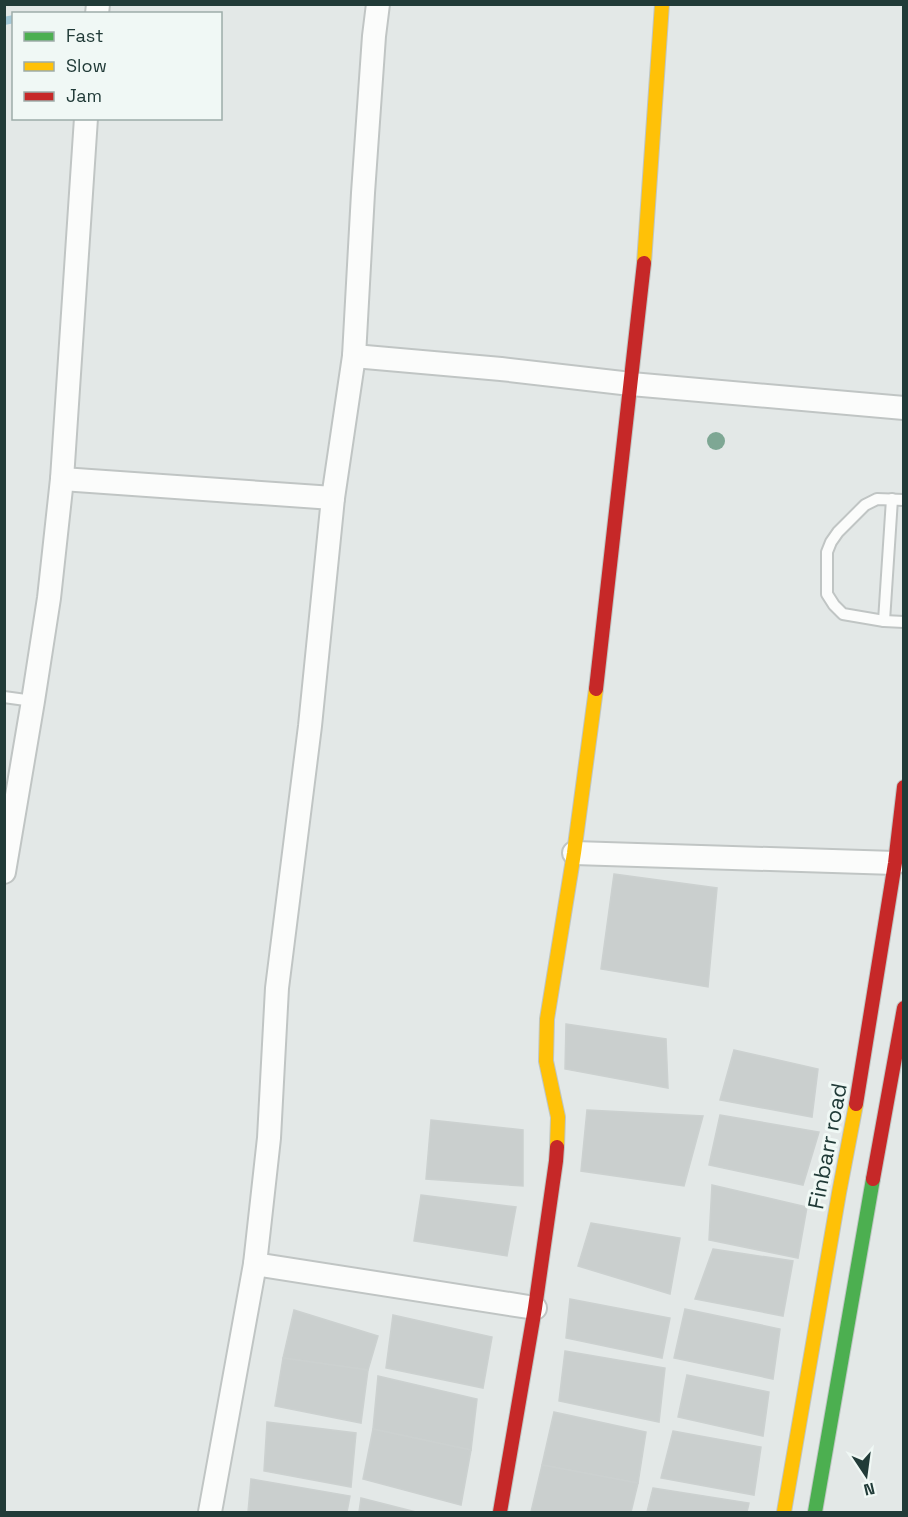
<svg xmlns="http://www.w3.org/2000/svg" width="908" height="1517" viewBox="0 0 908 1517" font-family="'Space Grotesk',sans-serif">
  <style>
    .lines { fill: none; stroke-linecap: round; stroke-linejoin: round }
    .stream { stroke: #a3c8d7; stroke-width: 8 }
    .building { fill: #cacfce; stroke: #ccd1d0; stroke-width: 1.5 }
    .lane-casing { stroke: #c0c5c4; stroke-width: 14 }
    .street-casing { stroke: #c0c5c4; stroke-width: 26 }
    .fast-casing { stroke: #bfc6c4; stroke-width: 16 }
    .slow-casing { stroke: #bfc6c4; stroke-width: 16 }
    .jam-casing { stroke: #bfc6c4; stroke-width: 16 }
    .lane { stroke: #fbfcfb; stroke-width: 10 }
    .street { stroke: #fbfcfb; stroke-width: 22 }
    .fast { stroke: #4caf50; stroke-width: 14 }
    .slow { stroke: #ffc107; stroke-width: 14 }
    .jam { stroke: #c62828; stroke-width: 14 }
    .tree { fill: #7ea794 }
    .labels { text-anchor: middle; stroke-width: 6; stroke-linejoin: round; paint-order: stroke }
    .street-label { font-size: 22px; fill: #213b38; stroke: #f0f8f5 }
  </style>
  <rect width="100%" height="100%" fill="#e3e8e7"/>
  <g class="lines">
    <polyline class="stream" points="4,21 14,19"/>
  </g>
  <g class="building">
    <polygon points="614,874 717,888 708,987 601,969"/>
    <polygon points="566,1024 666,1039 668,1088 565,1069"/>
    <polygon points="734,1050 818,1069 812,1117 720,1100"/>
    <polygon points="587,1110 703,1116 684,1186 581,1171"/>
    <polygon points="720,1115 819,1132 803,1185 709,1165"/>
    <polygon points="431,1120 523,1130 523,1186 426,1179"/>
    <polygon points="712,1185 807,1207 798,1258 709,1240"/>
    <polygon points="421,1195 516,1207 507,1256 414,1241"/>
    <polygon points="591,1223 680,1238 670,1294 578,1266"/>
    <polygon points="713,1249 793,1261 783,1316 695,1299"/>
    <polygon points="570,1299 670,1318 662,1358 566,1338"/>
    <polygon points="685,1309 780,1329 773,1379 674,1358"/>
    <polygon points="294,1310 378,1336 368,1370 283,1358"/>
    <polygon points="393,1315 492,1337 483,1388 386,1368"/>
    <polygon points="565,1351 665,1368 659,1422 559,1401"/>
    <polygon points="283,1358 368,1370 361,1423 275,1406"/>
    <polygon points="687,1375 769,1392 763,1436 678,1417"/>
    <polygon points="378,1376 477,1399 471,1450 373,1429"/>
    <polygon points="554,1412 646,1432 638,1483 542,1465"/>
    <polygon points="267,1422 356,1433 351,1487 264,1471"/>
    <polygon points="373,1429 471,1450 461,1505 363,1479"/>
    <polygon points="673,1431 761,1447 754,1495 661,1478"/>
    <polygon points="542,1465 638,1483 631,1512 531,1512"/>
    <polygon points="251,1479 350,1496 347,1512 248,1512"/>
    <polygon points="653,1488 749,1503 747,1512 647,1512"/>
    <polygon points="361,1498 416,1512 359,1512"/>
  </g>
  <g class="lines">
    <defs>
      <g id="lane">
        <polyline points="904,500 877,499 865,505 838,532 831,542 827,552 827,594 834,605 843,614 884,621 904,622"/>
        <polyline points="884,621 892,499"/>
        <polyline points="4,697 33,701"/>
      </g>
      <g id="street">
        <polyline points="97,14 98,4"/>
        <polyline points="354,356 501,369 631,384 904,408"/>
        <polyline points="62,479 333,498"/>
        <polyline points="574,853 895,863"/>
        <polyline points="4,872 33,701 49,598 62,479 86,118"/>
        <polyline points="255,1264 535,1308"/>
        <polyline points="210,1512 255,1264 269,1138 277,988 310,726 333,498 354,356 363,193 374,36 378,4"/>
      </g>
      <polyline id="fast" points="815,1512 873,1179"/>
      <g id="slow">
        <polyline points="644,263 662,4"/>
        <polyline points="557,1147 558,1117 546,1061 547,1019 574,853 596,689"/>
        <polyline points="784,1512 839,1193 856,1104"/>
      </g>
      <g id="jam">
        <polyline points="596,689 644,263"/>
        <polyline points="856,1104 895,863 904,787"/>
        <polyline points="873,1179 904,1008"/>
        <polyline points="500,1512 535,1308 556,1161 557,1147"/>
      </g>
    </defs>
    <use href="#lane" class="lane-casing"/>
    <use href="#street" class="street-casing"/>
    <use href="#fast" class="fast-casing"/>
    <use href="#slow" class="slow-casing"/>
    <use href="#jam" class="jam-casing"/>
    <use href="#lane" class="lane"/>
    <use href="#street" class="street"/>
    <use href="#fast" class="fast"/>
    <use href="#slow" class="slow"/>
    <use href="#jam" class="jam"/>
  </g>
  <circle class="tree" cx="716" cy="441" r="9"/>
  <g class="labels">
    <g class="street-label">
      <text transform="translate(827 1146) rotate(-79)" y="8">Finbarr road</text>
    </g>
  </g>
  <rect width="908" height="1517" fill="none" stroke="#213b38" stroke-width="12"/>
  <rect x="12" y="12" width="210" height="108" fill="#f0f8f5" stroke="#9daca9" stroke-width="1.5"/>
  <rect x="24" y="32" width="30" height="9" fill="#4caf50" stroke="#9daca9" stroke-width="1.5"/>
  <text x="66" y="42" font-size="18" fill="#213b38">Fast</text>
  <rect x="24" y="62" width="30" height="9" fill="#ffc107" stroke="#9daca9" stroke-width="1.5"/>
  <text x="66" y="72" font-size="18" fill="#213b38">Slow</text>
  <rect x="24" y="92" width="30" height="9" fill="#c62828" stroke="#9daca9" stroke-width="1.5"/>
  <text x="66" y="102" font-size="18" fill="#213b38">Jam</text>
  <g transform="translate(866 1475) rotate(167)" stroke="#f0f8f5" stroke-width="4.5" paint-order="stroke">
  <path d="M0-4.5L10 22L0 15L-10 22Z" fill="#213b38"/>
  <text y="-9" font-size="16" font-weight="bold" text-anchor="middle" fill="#213b38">N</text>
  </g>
</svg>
